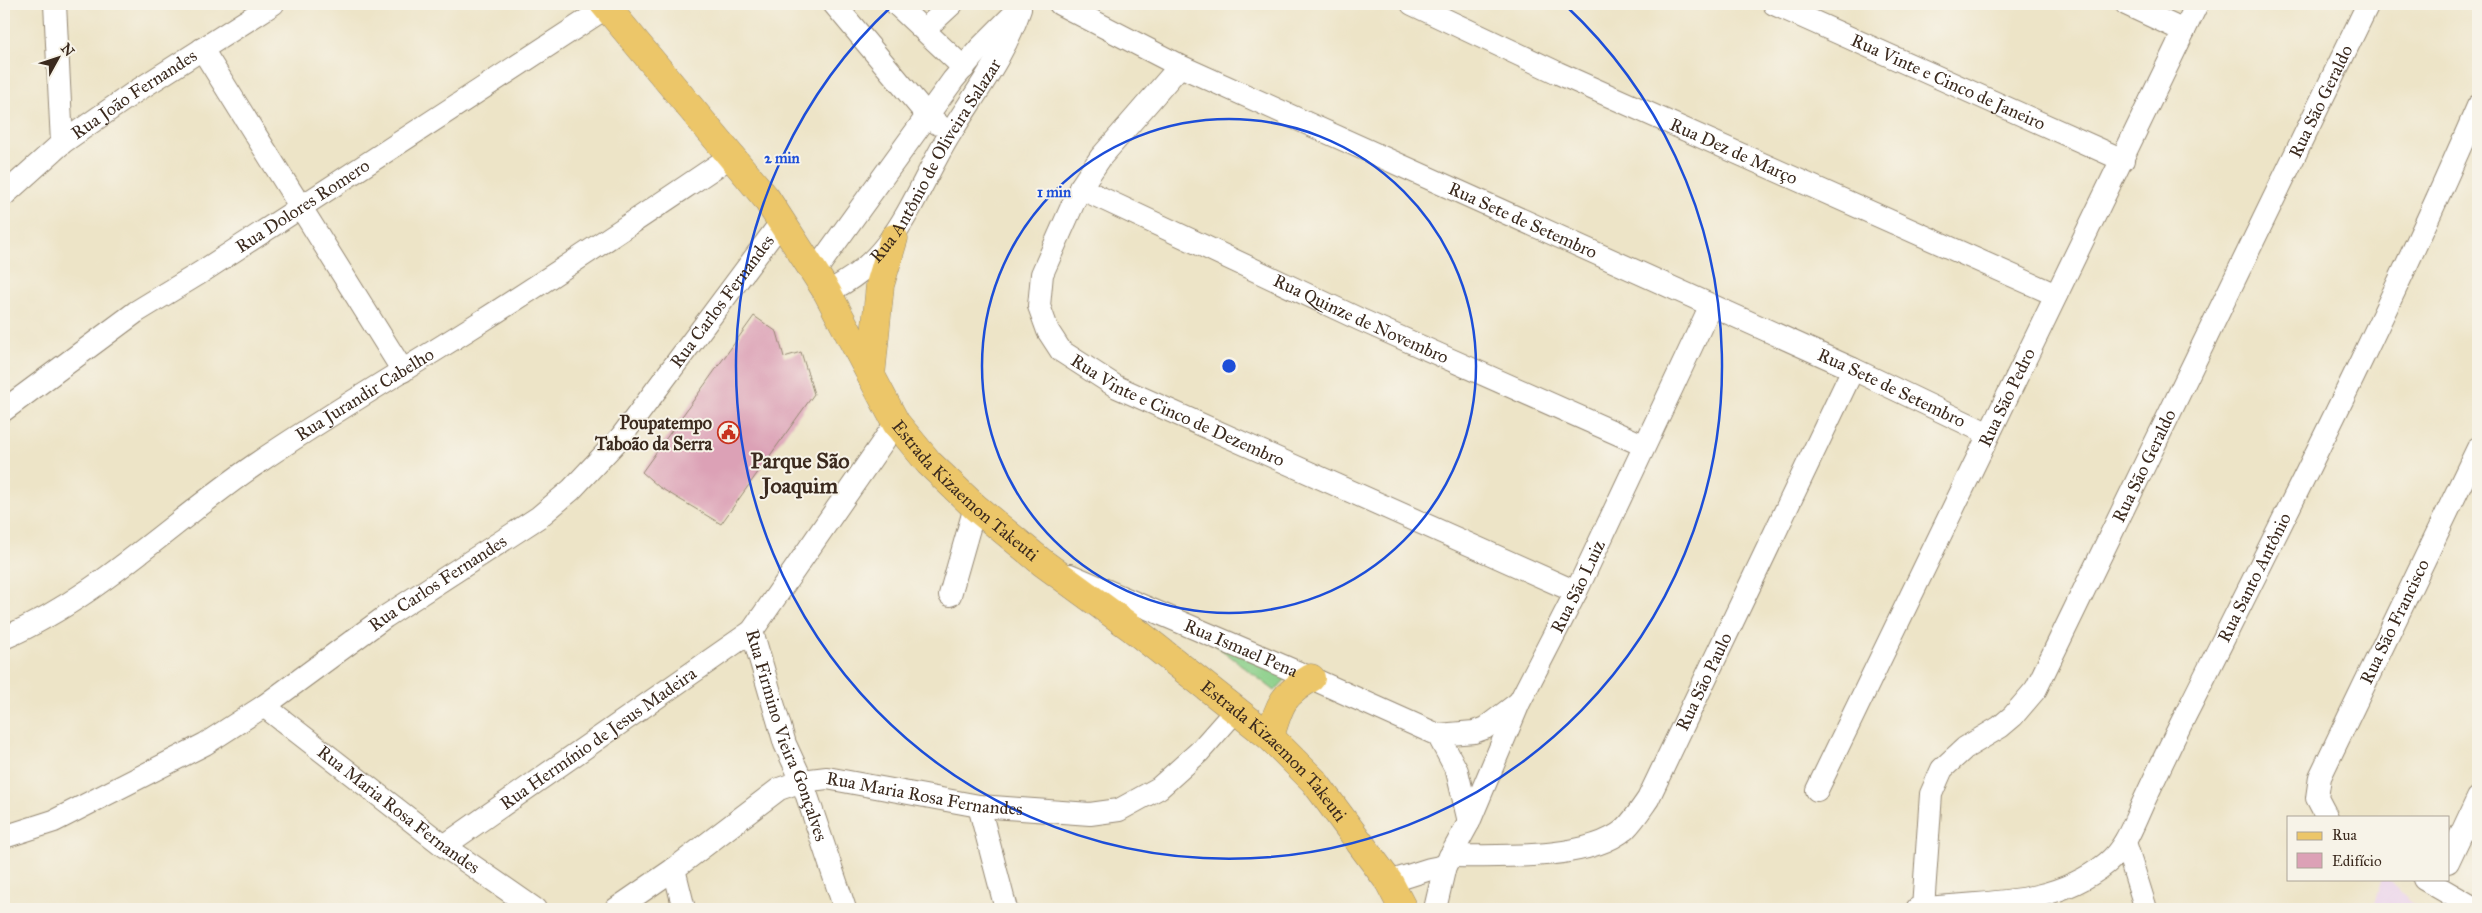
<svg xmlns="http://www.w3.org/2000/svg" width="2482" height="913" viewBox="0 0 2482 913" font-family="'IM FELL Great Primer',serif">
  <style>
    .built { fill: #ead1ec }
    .green { fill: #8acf89; stroke: #627c54 }
    .building { fill: #dca1b6 }
    .lines { fill: none; stroke-linecap: round; stroke-linejoin: round }
    .minor-casing { stroke: #948772; stroke-width: 24 }
    .major-casing { stroke: #948772; stroke-width: 29 }
    .minor { stroke: #fff; stroke-width: 22 }
    .major { stroke: #ecc669; stroke-width: 28 }
    .ring { fill: none; stroke: #1d4ed8; stroke-width: 2.5 }
    .labels { text-anchor: middle; stroke-width: 4; stroke-linejoin: round; paint-order: stroke }
    .street-label { font-size: 18px; fill: #3b2a1e; stroke: #f7f3e8 }
    .poi-label { font-size: 18px; font-weight: bold; fill: #3b2a1e; stroke: #f7f3e8; text-anchor: end }
    .district-label { font-size: 22px; font-weight: bold; fill: #3b2a1e; stroke: #f7f3e8 }
    .centre { fill: #1d4ed8; stroke: #f7f3e8; stroke-width: 2.5 }
    .ring-label { font-size: 15px; text-anchor: middle; font-weight: bold; fill: #1d4ed8; stroke: #f7f3e8; stroke-width: 4; stroke-linejoin: round; paint-order: stroke }
  </style>
  <rect width="100%" height="100%" fill="#f7f3e8"/>
  <filter id="ink" filterUnits="userSpaceOnUse"><feTurbulence type="fractalNoise" baseFrequency=".02" numOctaves="2"/><feDisplacementMap in="SourceGraphic" scale="10" xChannelSelector="R" yChannelSelector="G"/><feConvolveMatrix kernelMatrix="1 2 1 2 8 2 1 2 1" color-interpolation-filters="sRGB"/></filter>
  <filter id="wash" filterUnits="userSpaceOnUse"><feTurbulence type="fractalNoise" baseFrequency=".0096" numOctaves="4" result="noise"/><feDisplacementMap in="SourceGraphic" scale="20" xChannelSelector="R" yChannelSelector="G"/><feGaussianBlur stdDeviation="1.12" result="paint"/><feColorMatrix in="noise" values="0 0 0 0 0 0 0 0 0 0 0 0 0 0 0 0 0 1.4 0 .05"/><feComposite in="paint" operator="in"/></filter>
  <g filter="url(#wash)">
    <rect width="100%" height="100%" fill="#ede4c7"/>
    <polygon class="built" points="2382,879 2388,879 2418,909 2372,909"/>
    <polygon class="green" points="1170,610 1293,671 1275,691"/>
    <g id="blocks">
      <polygon class="building" points="754,316 777,332 784,357 801,352 814,394 721,524 659,487 642,472"/>
    </g>
  </g>
  <g filter="url(#ink)">
    <use href="#blocks" fill-opacity="0" stroke="#948772" stroke-width="1"/>
    <g class="lines">
      <defs>
        <g id="minor">
          <polyline points="55,4 62,143"/>
          <polyline points="834,4 927,115 938,124"/>
          <polyline points="896,4 964,68"/>
          <path id="s1" d="M1060,4L1180,66L1853,369L1989,434"/>
          <path id="s2" d="M1412,4L1558,73L2056,295"/>
          <path id="s3" d="M1774,4L2123,160"/>
          <polyline points="2126,4 2184,31"/>
          <polyline points="924,30 952,4"/>
          <polyline points="202,49 403,371"/>
          <path id="s4" d="M1180,66L1101,157L1080,188L1042,274L1039,306L1048,331L1061,351L1117,387L1576,592"/>
          <path id="s5" d="M1080,188L1361,320L1643,445"/>
          <path id="s6" d="M4,195L62,143L135,92L273,4"/>
          <polyline points="815,271 953,80 980,48 1016,12"/>
          <path id="s7" d="M827,292C898,259 912,196 950,134C976,92 1004,56 1020,9"/>
          <path id="s8" d="M4,410L136,312L200,273L607,7"/>
          <path id="s9" d="M1070,575L1311,678L1438,735L1474,732L1485,728L1518,703"/>
          <polyline points="950,595 975,507"/>
          <path id="s10" d="M752,631L785,744L802,781L845,909"/>
          <path id="s11" d="M4,638C99,597 171,522 256,464C329,414 407,369 482,321C566,268 648,212 730,157"/>
          <path id="s12" d="M264,706L444,846L535,909"/>
          <polyline points="1438,735 1457,771 1469,822"/>
          <path id="s13" d="M1817,790L2197,4"/>
          <polyline points="979,806 1006,909"/>
          <path id="s14" d="M2327,817L2317,798L2320,777L2478,448"/>
          <path id="s15" d="M4,837L54,821L205,744L264,706L385,617L539,517L571,490L621,437L782,221"/>
          <polyline points="2125,842 2146,909"/>
          <path id="s16" d="M444,846L752,631L896,423"/>
          <path id="s17" d="M1450,856C1497,856 1588,861 1625,829C1634,820 1641,809 1648,799L1853,369"/>
          <polyline points="2448,862 2478,798"/>
          <polyline points="674,869 684,909"/>
          <polyline points="2424,879 2476,909"/>
          <polyline points="1389,882 1430,869 1445,866"/>
          <path id="s18" d="M1923,908L1931,794L1942,769L1965,748L2000,727L2013,716L2036,689L2368,4"/>
          <path id="s19" d="M616,909L674,869L779,789L802,781L827,778L979,806L1090,814L1119,810L1159,788L1199,752L1236,710"/>
          <path id="s20" d="M1435,909L1445,866L1469,822L1519,703L1576,592L1710,307"/>
          <path id="s21" d="M1917,909C1983,901 2052,908 2107,863C2126,848 2134,822 2144,801C2159,769 2174,737 2190,706C2289,508 2390,310 2478,106"/>
        </g>
        <g id="major">
          <path id="s22" d="M604,4L766,198L827,292L896,423L929,463L975,507L1043,563L1133,629L1270,737L1314,781L1389,882L1403,909"/>
          <polyline points="871,376 880,285 894,238"/>
          <path d="M1270,737C1280,704 1281,696 1311,678"/>
        </g>
      </defs>
      <use href="#minor" class="minor-casing"/>
      <use href="#major" class="major-casing"/>
      <use href="#minor" class="minor"/>
      <use href="#major" class="major"/>
    </g>
  </g>
  <g class="ring">
    <circle cx="1229" cy="366" r="247"/>
    <path d="M1565 5A493 493 0 1 1 893 5"/>
  </g>
  <defs>
    <symbol id="civic-ring" viewBox="-11 -11 22 22"><circle r="9.5" fill="#f7f3e8" stroke="#c8321e" stroke-width="1.5"/><path d="M-.6-6.5H3V-4.5H.6V-3L4-1V1h2V6H-6V1h2V-1L-.6-3ZM-1.2 2.5V6h2.4V2.5Z" fill="#c8321e"/></symbol>
  </defs>
  <g fill-rule="evenodd">
    <use href="#civic-ring" x="716" y="420" width="25" height="25"/>
  </g>
  <g class="labels">
    <g class="street-label">
      <text dy="6" stroke="none"><textPath href="#s3" startOffset="191">Rua Vinte e Cinco de Janeiro</textPath></text>
      <text dy="6" stroke="none"><textPath href="#s6" startOffset="165">Rua João Fernandes</textPath></text>
      <text dy="6" stroke="none"><textPath href="#s18" startOffset="919">Rua São Geraldo</textPath></text>
      <text dy="6" stroke="none"><textPath href="#s2" startOffset="354">Rua Dez de Março</textPath></text>
      <text dy="6" stroke="none"><textPath href="#s7" startOffset="174">Rua Antônio de Oliveira Salazar</textPath></text>
      <text dy="6" stroke="none"><textPath href="#s8" startOffset="362">Rua Dolores Romero</textPath></text>
      <text dy="6" stroke="none"><textPath href="#s1" startOffset="511">Rua Sete de Setembro</textPath></text>
      <text dy="6" stroke="none"><textPath href="#s15" startOffset="910">Rua Carlos Fernandes</textPath></text>
      <text dy="6" stroke="none"><textPath href="#s5" startOffset="310">Rua Quinze de Novembro</textPath></text>
      <text dy="6" stroke="none"><textPath href="#s1" startOffset="916">Rua Sete de Setembro</textPath></text>
      <text dy="6" stroke="none"><textPath href="#s11" startOffset="436">Rua Jurandir Cabelho</textPath></text>
      <text dy="6" stroke="none"><textPath href="#s13" startOffset="436">Rua São Pedro</textPath></text>
      <text dy="6" stroke="none"><textPath href="#s4" startOffset="466">Rua Vinte e Cinco de Dezembro</textPath></text>
      <text dy="6" stroke="none"><textPath href="#s18" startOffset="514">Rua São Geraldo</textPath></text>
      <text dy="6" stroke="none"><textPath href="#s22" startOffset="610">Estrada Kizaemon Takeuti</textPath></text>
      <text dy="6" stroke="none"><textPath href="#s21" startOffset="521">Rua Santo Antônio</textPath></text>
      <text dy="6" stroke="none"><textPath href="#s15" startOffset="505">Rua Carlos Fernandes</textPath></text>
      <text dy="6" stroke="none"><textPath href="#s20" startOffset="354">Rua São Luiz</textPath></text>
      <text dy="6" stroke="none"><textPath href="#s14" startOffset="215">Rua São Francisco</textPath></text>
      <text dy="6" stroke="none"><textPath href="#s9" startOffset="186">Rua Ismael Pena</textPath></text>
      <text dy="6" stroke="none"><textPath href="#s17" startOffset="348">Rua São Paulo</textPath></text>
      <text dy="6" stroke="none"><textPath href="#s10" startOffset="110">Rua Firmino Vieira Gonçalves</textPath></text>
      <text dy="6" stroke="none"><textPath href="#s16" startOffset="188">Rua Hermínio de Jesus Madeira</textPath></text>
      <text dy="6" stroke="none"><textPath href="#s22" startOffset="1015">Estrada Kizaemon Takeuti</textPath></text>
      <text dy="6" stroke="none"><textPath href="#s19" startOffset="351">Rua Maria Rosa Fernandes</textPath></text>
      <text dy="6" stroke="none"><textPath href="#s12" startOffset="170">Rua Maria Rosa Fernandes</textPath></text>
    </g>
    <g class="poi-label">
      <text x="712" y="429">Poupatempo<tspan x="712" dy="21">Taboão da Serra</tspan></text>
    </g>
    <g class="district-label">
      <text x="800" y="468">Parque São<tspan x="800" dy="25">Joaquim</tspan></text>
    </g>
  </g>
  <circle cx="1229" cy="366" r="8" class="centre"/>
  <g class="ring-label">
    <text x="782" y="163">2 min</text>
    <text x="1054" y="197">1 min</text>
  </g>
  <rect width="2482" height="913" fill="none" stroke="#f7f3e8" stroke-width="20"/>
  <rect x="2287" y="816" width="162" height="65" fill="#f7f3e8" stroke="#aca397"/>
  <rect x="2297" y="832" width="25" height="8" fill="#ecc669" stroke="#aca397"/>
  <text x="2332" y="840" font-size="15" fill="#3b2a1e">Rua</text>
  <rect x="2297" y="853" width="25" height="15" fill="#dca1b6" stroke="#aca397"/>
  <text x="2332" y="866" font-size="15" fill="#3b2a1e">Edifício</text>
  <g transform="translate(58 58) rotate(50)" stroke="#f7f3e8" stroke-width="4" paint-order="stroke">
  <path d="M0-4L9 19L0 12L-9 19Z" fill="#3b2a1e"/>
  <text y="-8" font-size="14" font-weight="bold" text-anchor="middle" fill="#3b2a1e">N</text>
  </g>
</svg>
